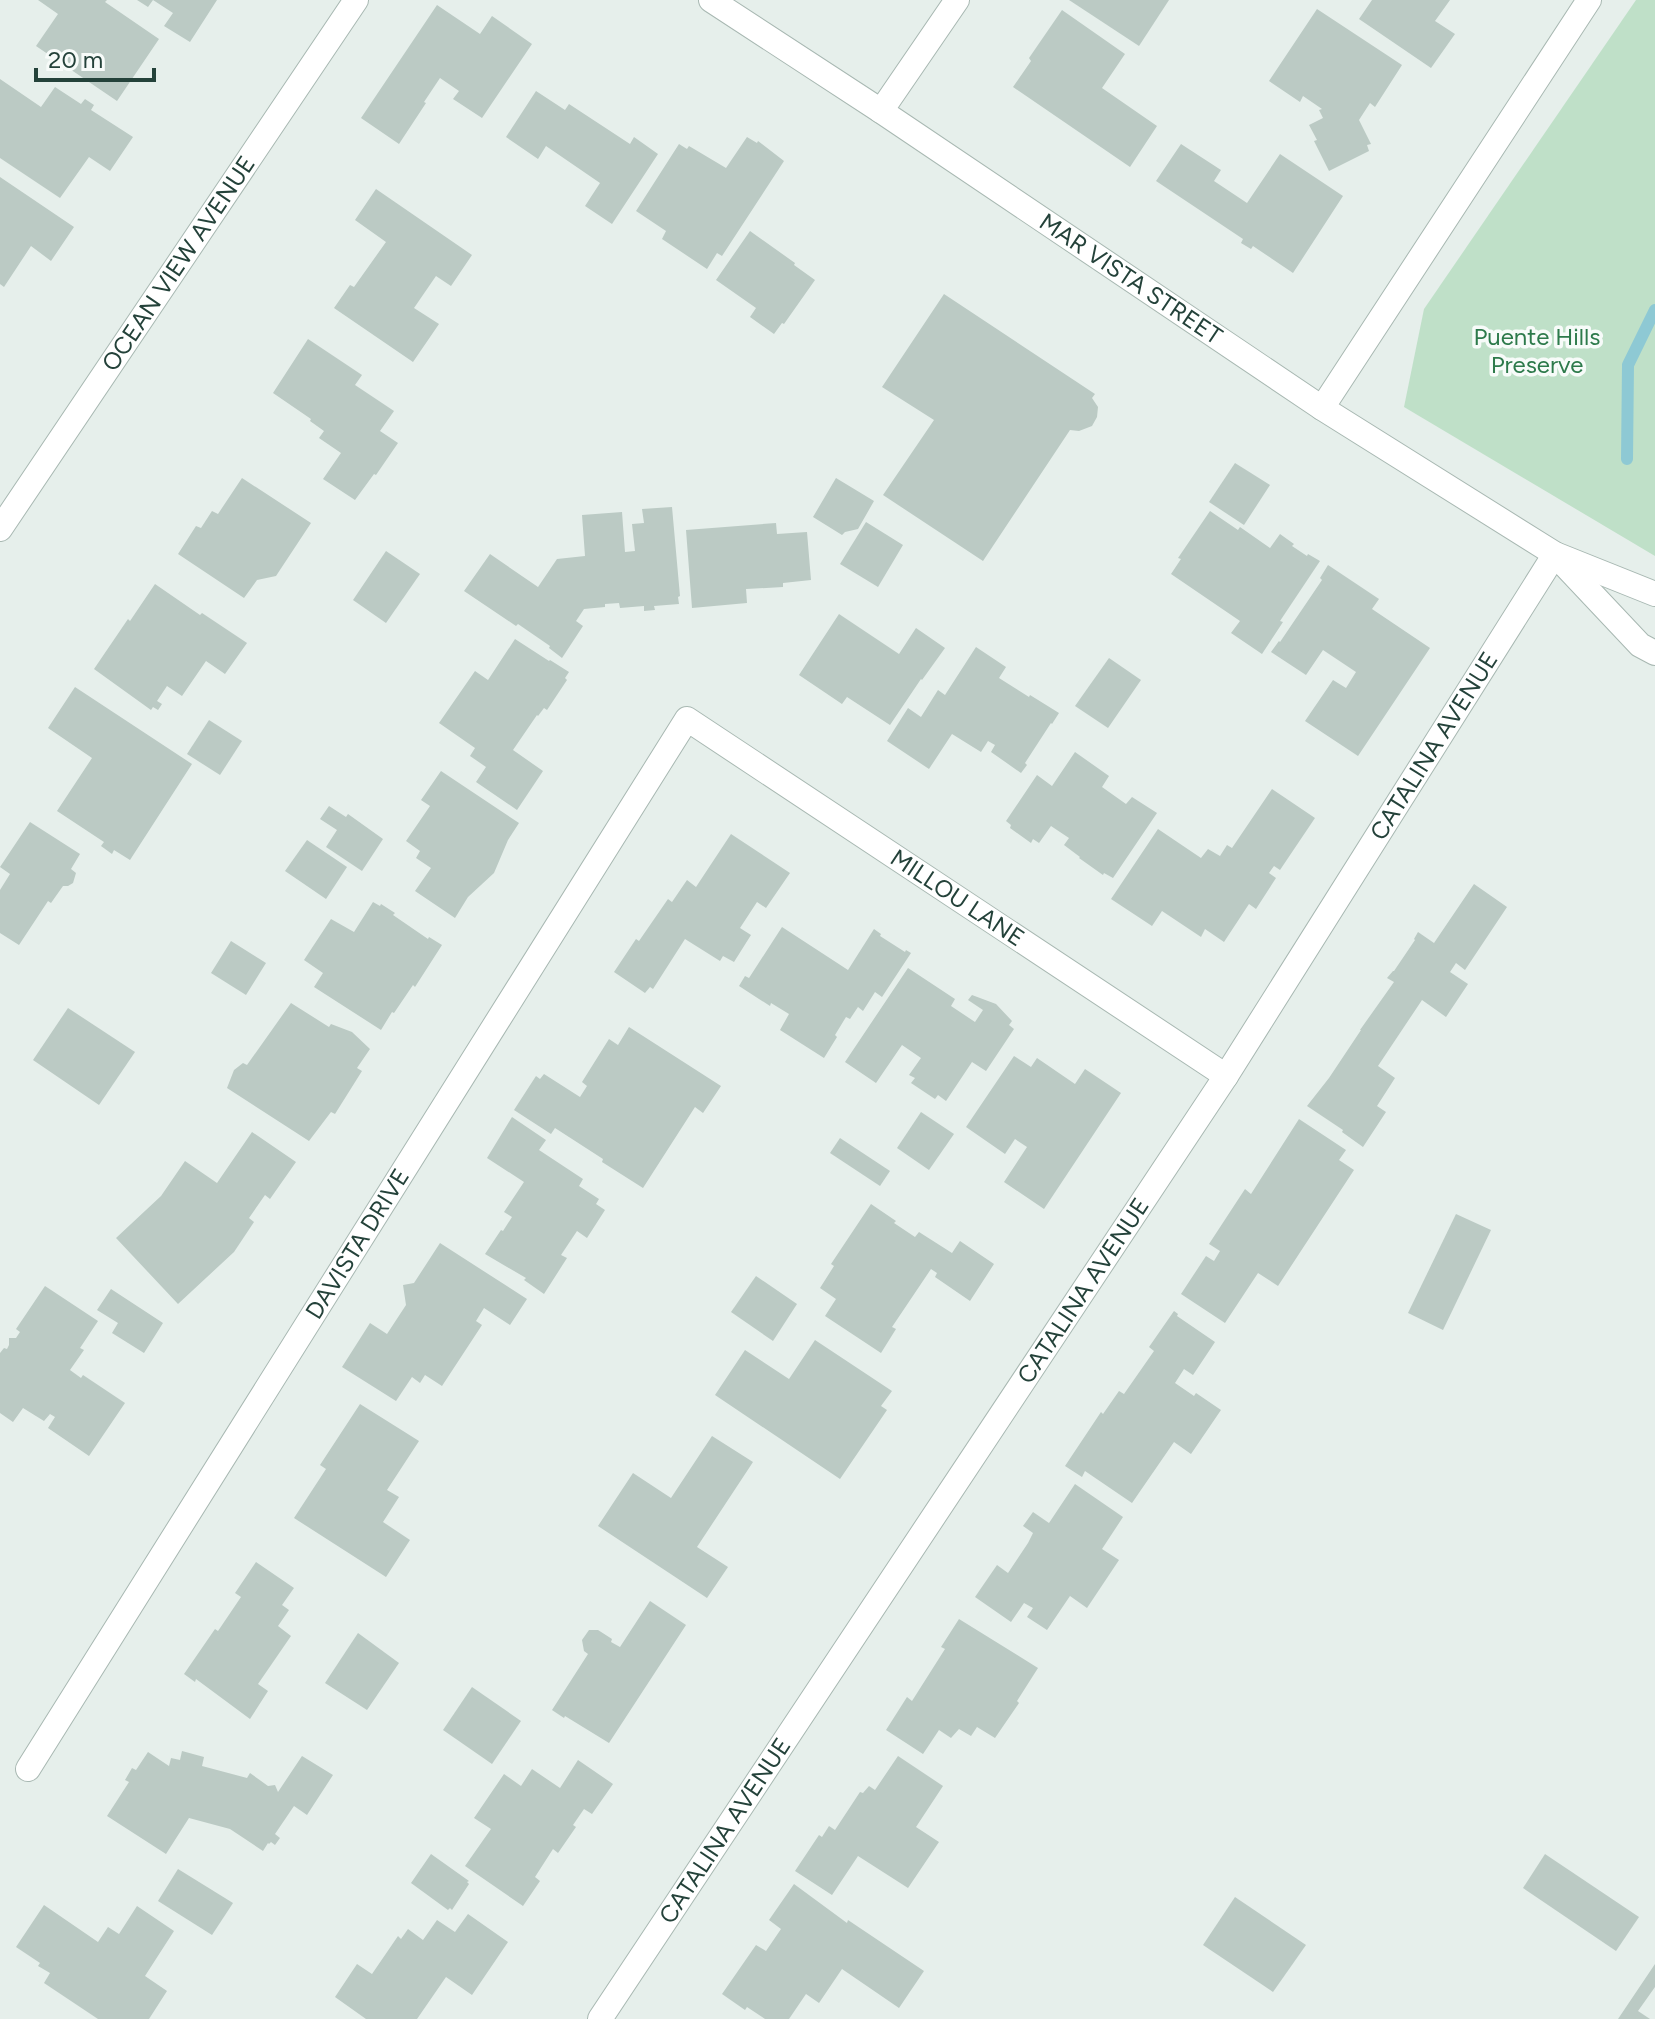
<svg xmlns="http://www.w3.org/2000/svg" width="1655" height="2019" viewBox="0 0 1655 2019" font-family="Figtree,sans-serif">
  <style>
    .green { fill: #bfe0c8 }
    .lines { fill: none; stroke-linecap: round; stroke-linejoin: round }
    .stream { stroke: #8ec9d4; stroke-width: 12 }
    .building { fill: #bbcac4 }
    .minor-casing { stroke: #a8b8b2; stroke-width: 26 }
    .tertiary-casing { stroke: #a8b8b2; stroke-width: 26 }
    .minor { stroke: #fff; stroke-width: 24 }
    .tertiary { stroke: #fff; stroke-width: 24 }
    .labels { text-anchor: middle; stroke-width: 7; stroke-linejoin: round; paint-order: stroke }
    .street-label { font-size: 24px; fill: #24423a; stroke: #f7fbf9 }
    .park-label { font-size: 24px; fill: #2d7a4b; stroke: #f7fbf9 }
  </style>
  <rect width="100%" height="100%" fill="#e6efeb"/>
  <polygon class="green" points="1636,0 1655,0 1655,556 1404,407 1424,309"/>
  <g class="lines">
    <polyline class="stream" points="1627,459 1628,365 1655,310"/>
  </g>
  <g class="building">
    <polygon points="38,0 107,0 105,2 159,39 117,101 36,46 58,14"/>
    <polygon points="137,0 217,0 190,42 164,26 173,13 153,0 148,7"/>
    <polygon points="1069,0 1169,0 1139,46"/>
    <polygon points="1372,0 1450,0 1435,21 1455,34 1431,68 1359,19"/>
    <polygon points="437,5 480,34 492,16 532,44 482,118 453,99 459,91 440,78 424,102 426,103 399,144 361,118"/>
    <polygon points="1317,9 1402,65 1375,107 1370,103 1359,120 1371,144 1367,145 1369,151 1329,171 1314,141 1317,140 1309,125 1323,118 1319,110 1322,109 1303,96 1300,102 1269,81"/>
    <polygon points="1062,10 1125,54 1102,88 1157,126 1130,167 1013,87 1031,61 1029,58"/>
    <polygon points="0,79 41,107 55,87 81,104 85,99 94,105 91,110 133,137 110,171 89,157 60,198 0,158"/>
    <polygon points="536,91 565,110 569,104 630,144 634,137 658,154 612,224 585,206 600,183 546,146 538,159 506,137"/>
    <polygon points="747,137 757,143 758,141 784,161 722,256 717,253 707,269 662,239 666,231 636,211 679,144 687,149 689,146 726,168"/>
    <polygon points="1181,144 1221,170 1214,181 1247,203 1280,154 1343,196 1293,273 1253,246 1251,249 1241,243 1243,239 1156,181"/>
    <polygon points="0,177 74,227 51,261 31,246 4,287 0,284"/>
    <polygon points="376,189 472,255 451,286 436,276 414,308 439,324 413,362 334,308 350,285 354,287 386,242 355,220"/>
    <polygon points="750,231 795,263 794,265 815,280 784,324 782,323 774,334 750,317 756,308 716,280"/>
    <polygon points="944,294 1095,394 1092,398 1098,407 1097,417 1092,426 1079,431 1070,430 983,561 883,495 934,420 882,387"/>
    <polygon points="308,339 362,375 355,385 394,411 380,431 398,443 376,475 374,474 355,500 323,479 341,453 319,438 324,431 310,421 311,419 273,393"/>
    <polygon points="1235,463 1270,485 1244,525 1209,502"/>
    <polygon points="242,478 311,523 276,576 257,580 244,598 178,554 196,526 201,528 212,511 218,514"/>
    <polygon points="836,478 874,501 858,529 845,532 842,535 813,517"/>
    <polygon points="672,507 680,596 678,597 679,604 654,606 655,610 644,611 644,606 620,608 619,603 605,604 605,607 584,609 576,621 583,626 562,658 549,648 550,646 518,624 516,626 464,591 490,554 538,587 557,559 585,556 582,515 622,512 625,552 635,551 632,524 644,523 642,509"/>
    <polygon points="1210,511 1238,530 1240,527 1270,548 1280,534 1294,544 1292,546 1307,556 1308,554 1320,561 1280,621 1283,622 1262,654 1231,633 1240,621 1171,574 1181,559 1178,558"/>
    <polygon points="866,522 903,545 878,587 840,564"/>
    <polygon points="776,523 777,534 807,532 811,580 783,583 783,587 746,589 747,603 692,608 686,530"/>
    <polygon points="386,551 420,574 386,623 353,600"/>
    <polygon points="1328,565 1379,599 1372,609 1430,648 1358,756 1305,721 1333,680 1346,688 1356,672 1323,650 1306,675 1271,652 1279,641 1280,642 1322,580 1320,578"/>
    <polygon points="155,584 200,615 202,613 247,643 225,674 206,661 182,696 167,686 157,701 162,704 158,710 153,707 151,710 94,669 128,619 130,621"/>
    <polygon points="839,614 899,654 916,628 945,648 922,680 921,679 890,725 847,697 842,704 799,675"/>
    <polygon points="515,639 549,661 550,660 569,672 565,678 567,680 547,710 544,708 538,716 537,715 513,750 543,771 517,810 476,782 486,767 470,756 475,748 439,723 475,671 488,680"/>
    <polygon points="976,647 1006,667 999,678 1029,697 1030,695 1059,713 1052,724 1051,723 1025,763 1027,765 1021,773 991,752 995,745 988,741 981,752 952,734 929,769 887,741 908,708 921,717 938,690 945,695"/>
    <polygon points="1109,658 1141,680 1108,728 1075,706"/>
    <polygon points="75,687 192,764 130,860 114,850 112,854 101,846 104,842 57,811 92,758 48,728"/>
    <polygon points="209,720 242,741 220,775 187,754"/>
    <polygon points="1075,752 1109,776 1102,787 1126,804 1132,797 1157,813 1113,878 1104,873 1103,875 1079,858 1080,857 1064,845 1069,838 1051,826 1039,843 1033,839 1031,843 1010,828 1011,825 1006,821 1037,775 1052,786"/>
    <polygon points="441,771 519,823 508,840 494,873 468,897 455,918 415,891 431,868 416,858 420,851 406,841 430,806 421,800"/>
    <polygon points="1272,789 1315,818 1280,870 1274,866 1269,873 1276,878 1256,909 1249,904 1224,942 1205,929 1201,937 1162,911 1152,926 1111,899 1158,829 1201,858 1208,849 1220,856 1227,845 1232,848"/>
    <polygon points="329,806 346,817 348,814 383,839 362,871 326,847 337,830 320,819"/>
    <polygon points="30,822 80,854 71,869 76,873 73,883 68,886 63,886 51,903 48,901 19,945 0,933 0,890 10,874 0,867"/>
    <polygon points="731,834 790,873 766,908 757,902 740,928 751,935 734,962 723,956 720,961 685,939 653,989 650,987 645,993 614,972 636,939 639,941 668,899 672,902 687,880 696,887"/>
    <polygon points="307,840 347,867 326,899 285,871"/>
    <polygon points="1474,884 1507,907 1465,970 1456,963 1450,972 1468,984 1446,1017 1422,1000 1378,1066 1395,1078 1377,1106 1386,1112 1363,1147 1342,1132 1343,1130 1307,1106 1329,1078 1361,1030 1360,1030 1394,982 1387,978 1393,971 1394,971 1415,940 1414,939 1418,932 1434,943"/>
    <polygon points="373,902 380,906 381,904 395,913 393,915 428,939 429,937 442,945 415,987 413,985 394,1013 392,1012 381,1030 314,987 323,973 304,960 331,919 354,932"/>
    <polygon points="782,927 848,970 874,929 881,934 880,936 905,952 906,950 911,953 882,997 875,992 863,1011 858,1007 850,1019 846,1017 835,1035 837,1037 824,1058 780,1030 789,1014 771,1003 770,1006 739,986 745,976 749,978"/>
    <polygon points="231,941 266,963 246,995 211,973"/>
    <polygon points="908,968 955,999 951,1006 975,1022 983,1010 968,1000 972,995 996,1004 1012,1021 1009,1025 1014,1029 986,1071 972,1062 946,1101 938,1095 935,1099 911,1083 915,1078 909,1075 921,1058 902,1045 876,1083 845,1062"/>
    <polygon points="291,1003 329,1027 331,1024 352,1032 370,1049 357,1068 362,1071 335,1114 331,1112 309,1141 227,1088 234,1070 243,1063 247,1065"/>
    <polygon points="68,1008 135,1052 99,1105 33,1060"/>
    <polygon points="629,1027 721,1086 703,1113 695,1107 643,1188 602,1162 603,1159 555,1128 551,1134 514,1110 536,1076 540,1079 544,1074 580,1097 587,1086 582,1082 609,1039 618,1045"/>
    <polygon points="1014,1056 1031,1067 1037,1058 1075,1084 1085,1069 1121,1093 1044,1209 1004,1182 1027,1147 1015,1139 1005,1154 966,1127"/>
    <polygon points="921,1112 954,1134 929,1170 897,1148"/>
    <polygon points="512,1117 546,1140 539,1150 583,1179 579,1186 599,1199 596,1204 605,1210 587,1238 577,1231 561,1255 567,1258 544,1294 524,1280 526,1278 485,1254 501,1230 503,1231 512,1217 504,1212 524,1182 487,1158"/>
    <polygon points="1299,1119 1346,1150 1339,1160 1354,1170 1278,1286 1258,1273 1225,1323 1181,1294 1206,1256 1214,1261 1220,1251 1209,1244 1245,1189 1251,1194"/>
    <polygon points="252,1132 296,1162 270,1199 265,1195 249,1218 254,1222 234,1252 178,1304 116,1238 161,1196 185,1161 217,1183"/>
    <polygon points="840,1138 890,1171 880,1186 830,1153"/>
    <polygon points="871,1204 896,1221 894,1223 915,1237 919,1232 952,1253 960,1241 994,1264 970,1301 935,1277 937,1273 931,1269 892,1327 896,1329 881,1353 825,1316 836,1299 820,1288 834,1266 831,1264"/>
    <polygon points="1456,1214 1491,1230 1443,1330 1408,1313"/>
    <polygon points="440,1243 527,1299 510,1325 484,1308 476,1321 482,1325 442,1386 425,1375 420,1383 412,1377 396,1401 342,1367 370,1323 387,1334 406,1305 403,1285 414,1283"/>
    <polygon points="756,1276 797,1304 773,1341 731,1312"/>
    <polygon points="45,1286 98,1321 80,1348 84,1350 70,1370 81,1378 83,1375 125,1403 89,1456 48,1428 55,1417 50,1414 44,1421 23,1408 13,1422 0,1413 0,1353 4,1348 7,1349 9,1345 9,1338 16,1338 20,1332 16,1329"/>
    <polygon points="111,1289 163,1323 144,1353 112,1333 118,1323 97,1310"/>
    <polygon points="1174,1311 1178,1314 1177,1316 1215,1342 1193,1375 1184,1369 1175,1383 1194,1396 1196,1393 1221,1410 1191,1454 1174,1442 1132,1503 1085,1471 1082,1477 1065,1466 1101,1412 1103,1414 1119,1391 1124,1394 1154,1351 1149,1347"/>
    <polygon points="815,1340 892,1391 881,1406 887,1410 840,1479 715,1395 745,1350 789,1379"/>
    <polygon points="360,1404 419,1441 387,1490 399,1497 383,1522 410,1540 386,1577 294,1518 326,1469 320,1465"/>
    <polygon points="712,1436 753,1462 697,1547 728,1567 707,1598 598,1526 633,1473 671,1498"/>
    <polygon points="1075,1484 1123,1517 1102,1549 1119,1560 1087,1608 1070,1596 1047,1630 1027,1617 1033,1608 1024,1603 1011,1622 975,1597 997,1565 1008,1573 1028,1543 1033,1533 1023,1526 1033,1512 1049,1523"/>
    <polygon points="256,1562 294,1588 282,1605 289,1610 278,1626 291,1636 258,1684 268,1691 250,1719 196,1679 195,1682 184,1674 215,1629 218,1631 241,1597 235,1593"/>
    <polygon points="650,1601 686,1625 609,1743 565,1716 564,1718 552,1710 588,1654 584,1651 582,1640 589,1630 598,1630 612,1639 611,1642 620,1647"/>
    <polygon points="959,1619 1038,1668 1017,1701 1019,1703 995,1738 977,1727 971,1736 959,1729 951,1738 939,1730 923,1754 886,1730 907,1697 912,1701 945,1649 941,1647"/>
    <polygon points="358,1633 399,1663 367,1710 325,1683"/>
    <polygon points="472,1687 521,1721 492,1764 443,1730"/>
    <polygon points="182,1751 204,1757 202,1766 247,1778 250,1773 268,1786 275,1785 278,1792 302,1756 333,1775 307,1815 294,1806 275,1834 280,1838 275,1845 271,1842 269,1844 268,1843 263,1851 230,1829 189,1818 166,1854 107,1816 129,1782 125,1780 132,1768 136,1770 148,1752 169,1766 171,1758 180,1760"/>
    <polygon points="898,1756 943,1786 916,1827 939,1842 908,1888 858,1856 832,1895 795,1871 819,1835 822,1837 829,1826 835,1830 860,1792 863,1793 869,1786 875,1790"/>
    <polygon points="578,1760 613,1784 592,1814 584,1809 573,1825 576,1827 558,1853 553,1849 535,1877 540,1881 523,1906 465,1866 491,1829 474,1818 504,1774 521,1786 532,1769 560,1788"/>
    <polygon points="431,1854 469,1881 467,1882 469,1884 452,1910 450,1908 448,1910 411,1883"/>
    <polygon points="1545,1854 1639,1917 1616,1951 1523,1888"/>
    <polygon points="178,1869 233,1903 212,1935 158,1901"/>
    <polygon points="794,1884 847,1923 848,1920 924,1971 899,2008 842,1969 819,2003 806,1994 789,2019 765,2019 747,2007 745,2010 722,1994 756,1945 766,1951 781,1929 769,1920"/>
    <polygon points="1235,1897 1306,1945 1273,1992 1203,1945"/>
    <polygon points="44,1905 98,1942 108,1927 119,1934 137,1906 174,1931 145,1976 167,1991 149,2019 98,2019 44,1983 50,1973 38,1966 40,1963 16,1947"/>
    <polygon points="468,1914 508,1942 472,1995 446,1977 417,2019 366,2019 335,1997 357,1964 372,1974 398,1936 401,1939 408,1929 423,1940 437,1920 455,1932"/>
    <polygon points="1655,1964 1655,1987 1638,2011 1650,2019 1618,2019"/>
  </g>
  <g class="lines">
    <defs>
      <g id="minor">
        <polyline points="881,111 957,0"/>
        <polyline points="1322,408 1589,0"/>
        <path id="s1" d="M0,529L356,0"/>
        <path id="s2" d="M28,1769L687,719L1226,1076"/>
        <path id="s3" d="M600,2019L1226,1076L1555,554"/>
      </g>
      <g id="tertiary">
        <path id="s4" d="M711,0L881,111L1322,408L1555,554L1655,594"/>
        <polyline points="1559,559 1640,645 1655,653"/>
      </g>
    </defs>
    <use href="#minor" class="minor-casing"/>
    <use href="#tertiary" class="tertiary-casing"/>
    <use href="#minor" class="minor"/>
    <use href="#tertiary" class="tertiary"/>
  </g>
  <g class="labels">
    <g class="street-label">
      <text dy="8" stroke="none"><textPath href="#s1" startOffset="320">OCEAN VIEW AVENUE</textPath></text>
      <text dy="8" stroke="none"><textPath href="#s4" startOffset="504">MAR VISTA STREET</textPath></text>
      <text dy="8" stroke="none"><textPath href="#s3" startOffset="1522">CATALINA AVENUE</textPath></text>
      <text dy="8" stroke="none"><textPath href="#s2" startOffset="1564">MILLOU LANE</textPath></text>
      <text dy="8" stroke="none"><textPath href="#s2" startOffset="620">DAVISTA DRIVE</textPath></text>
      <text dy="8" stroke="none"><textPath href="#s3" startOffset="874">CATALINA AVENUE</textPath></text>
      <text dy="8" stroke="none"><textPath href="#s3" startOffset="226">CATALINA AVENUE</textPath></text>
    </g>
    <g class="park-label">
      <text x="1537" y="345">Puente Hills<tspan x="1537" dy="28">Preserve</tspan></text>
    </g>
  </g>
  <path d="M36 68v12h118v-12" fill="none" stroke="#24423a" stroke-width="4"/>
  <text x="48" y="68" font-size="24" fill="#24423a" stroke="#f7fbf9" stroke-width="6" paint-order="stroke">20 m</text>
</svg>
